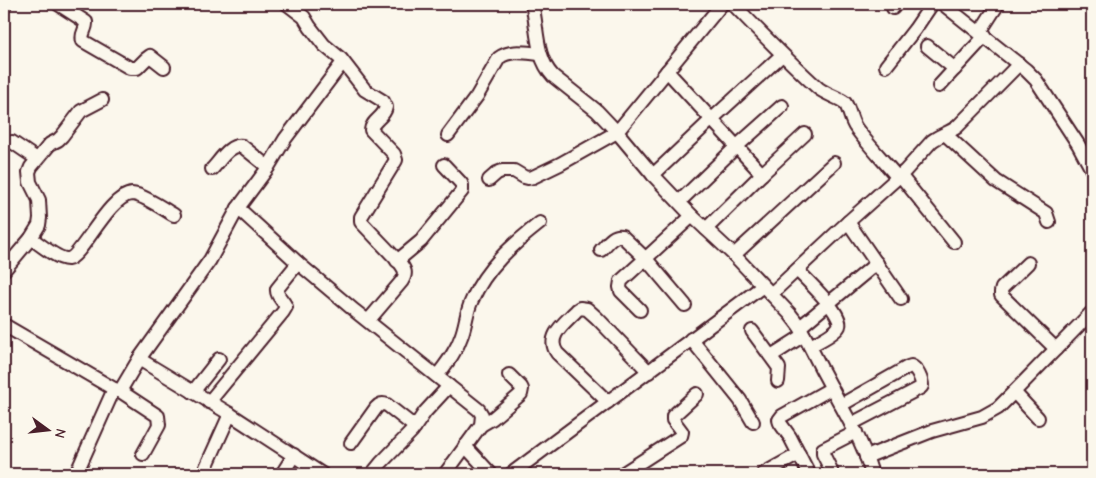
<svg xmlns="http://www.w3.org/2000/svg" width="1096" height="478" viewBox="0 0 1096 478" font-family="'Comic Neue',sans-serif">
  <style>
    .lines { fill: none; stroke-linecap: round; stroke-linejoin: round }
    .minor-casing { stroke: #4a1f2b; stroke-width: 16 }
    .minor { stroke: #fbf7ec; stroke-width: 12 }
  </style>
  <rect width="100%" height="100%" fill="#fbf7ec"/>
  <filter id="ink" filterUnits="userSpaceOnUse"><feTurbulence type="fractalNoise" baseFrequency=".02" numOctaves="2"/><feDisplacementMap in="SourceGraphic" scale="10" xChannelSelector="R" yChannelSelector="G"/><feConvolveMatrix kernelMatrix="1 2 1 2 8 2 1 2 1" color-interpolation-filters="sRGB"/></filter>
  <g filter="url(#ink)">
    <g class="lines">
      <defs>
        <g id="minor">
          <path d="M58,4L86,22C87,29 80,34 83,41L130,68H137L146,59L150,56L164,67"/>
          <path d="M287,4L304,17L310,27L324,45L341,59L365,90L383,101L386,107C384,118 372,120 371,130L394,154L396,160L361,217V222L400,263C405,270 407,273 402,281L368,321"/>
          <path d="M532,4C538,28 535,57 553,76L597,111L617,132L653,175L692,216L734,255L790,314L800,327L822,370L858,437L865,453L872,474"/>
          <path d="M733,4C761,33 788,61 818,88C825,94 840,98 845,103C850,110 850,120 856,128C868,145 884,161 898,178"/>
          <polyline points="943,4 1026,70 1036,80 1078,144 1092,170"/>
          <polyline points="4,6 5,4"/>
          <polyline points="893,8 896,4"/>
          <polyline points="980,32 998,4"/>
          <polyline points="927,46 955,69"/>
          <polyline points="886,66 915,29 932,4"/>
          <polyline points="667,71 762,174"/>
          <polyline points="939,86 985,36"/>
          <polyline points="945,134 996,181 1046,213 1049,222"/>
          <path d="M448,135L477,96L499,58C510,49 527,53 540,54"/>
          <polyline points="12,142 37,159"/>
          <path d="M212,169C220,161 229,144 242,146L268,167"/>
          <polyline points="653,175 711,120 782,55"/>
          <polyline points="900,175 954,242"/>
          <polyline points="489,180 497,173 502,171 514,171 524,177 528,178 533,177 560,164 617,132 722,4"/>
          <polyline points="679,202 736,147 782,106"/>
          <polyline points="238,208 298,263 355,311 479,410 482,415 481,425 445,474"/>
          <polyline points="848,222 901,299"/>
          <polyline points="706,229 762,174 805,134"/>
          <path d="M31,238C39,244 59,260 68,259C81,258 109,195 132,194C142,194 165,210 174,215"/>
          <path d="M601,250C607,244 613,234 622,236L646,259L685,305"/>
          <polyline points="734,255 834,163"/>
          <polyline points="397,261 421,241 462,191 462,185 461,183 444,165"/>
          <polyline points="1028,263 1002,288 1001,292 1001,295 1056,349"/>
          <polyline points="4,270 15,257 31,238 39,225 40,218 39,200 30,182 29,172 31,167 50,144 58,140 62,136 81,111 102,100"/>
          <path d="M797,270C805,278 844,315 839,326C836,333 817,342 810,346"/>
          <path d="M771,294L848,222L905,171L932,141C940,135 949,133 957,127L1019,64"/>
          <polyline points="640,310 621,291 620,287 621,281 692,216"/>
          <polyline points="4,325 114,389 120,391 158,416 159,425 143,454"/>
          <polyline points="800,327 877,263"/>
          <polyline points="752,331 779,368 778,381"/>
          <polyline points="691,339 740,400 753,422"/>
          <polyline points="771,356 804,335"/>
          <polyline points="139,359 210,260 238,208 267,169 285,139 343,62"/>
          <path d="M437,376C446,364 456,352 461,337C466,325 466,312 472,300C486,268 512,245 540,223"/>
          <polyline points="120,391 139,359 230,414"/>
          <polyline points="193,392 219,359"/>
          <polyline points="1014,392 1038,418"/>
          <path d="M209,402L283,312L286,307C284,301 276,296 277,289L298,263"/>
          <path d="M608,402L557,353C545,336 566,322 577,310L580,308L587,309L597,318L649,372"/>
          <path d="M841,405L908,367L911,366C917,368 922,380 922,386L920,388L851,424"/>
          <polyline points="481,425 493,418 521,394 522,389 521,387 509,375"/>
          <path d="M351,443L376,408C380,404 382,403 387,405L415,427"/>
          <polyline points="465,446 491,474"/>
          <polyline points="866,457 932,431 982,417 998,408 1009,397 1092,312"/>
          <polyline points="831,470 823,454 823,449 856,432"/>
          <polyline points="76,474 114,389"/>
          <polyline points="203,474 230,414 322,474"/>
          <polyline points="282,474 294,455"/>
          <polyline points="372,474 381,463 412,431 425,412 449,386"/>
          <polyline points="511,474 763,286"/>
          <polyline points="622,474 681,436 682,432 673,420 673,416 697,394"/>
          <polyline points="763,474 799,454"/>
          <polyline points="809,474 790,437 780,423 779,420 782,416 832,388"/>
        </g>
      </defs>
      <use href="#minor" class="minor-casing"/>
      <use href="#minor" class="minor"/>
    </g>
  </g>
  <rect width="1096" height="478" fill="none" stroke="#fbf7ec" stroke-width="20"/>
  <rect x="10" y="10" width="1076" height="458" fill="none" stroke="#4a1f2b" stroke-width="2" filter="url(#ink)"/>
  <g transform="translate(48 430) rotate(105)" stroke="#fbf7ec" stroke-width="4" paint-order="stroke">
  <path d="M0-4L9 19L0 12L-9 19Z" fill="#4a1f2b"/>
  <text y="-8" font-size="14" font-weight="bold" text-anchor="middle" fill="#4a1f2b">N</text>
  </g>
</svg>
